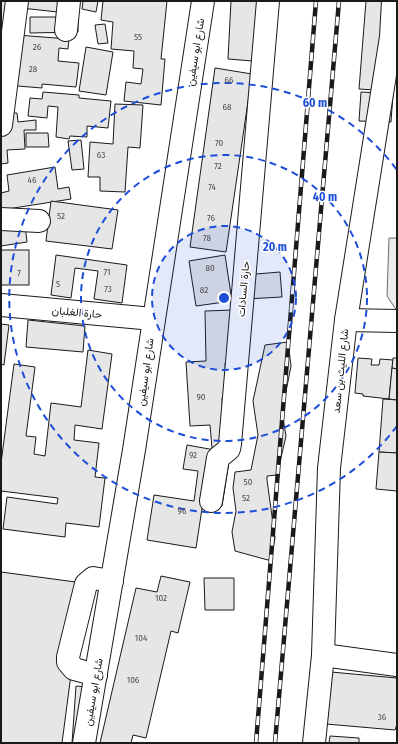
<svg xmlns="http://www.w3.org/2000/svg" width="398" height="744" viewBox="0 0 398 744" font-family="'Fira Sans Condensed',Vazirmatn,sans-serif">
  <style>
    .built { fill: #ededed; stroke: #6a6a6a }
    .building { fill: #e6e6e6; stroke: #1a1a1a }
    .lines { fill: none; stroke-linecap: round; stroke-linejoin: round }
    .minor-casing { stroke: #1a1a1a; stroke-width: 24 }
    .minor { stroke: #fff; stroke-width: 22 }
    .rail-casing { stroke: #1a1a1a; stroke-width: 4.5 }
    .rail { stroke: #fff; stroke-width: 3; stroke-dasharray: 9; stroke-linecap: butt }
    .ring { fill: none; stroke: #1d4ed8; stroke-width: 2; stroke-dasharray: 7 5 }
    .labels { text-anchor: middle; stroke-width: 3; stroke-linejoin: round; paint-order: stroke }
    .number-label { font-size: 9px; fill: #4d4d4d }
    .street-label { font-size: 11px; fill: #1a1a1a; stroke: #fff }
    .centre { fill: #1d4ed8; stroke: #fff; stroke-width: 2 }
    .ring-label { font-size: 12px; text-anchor: middle; font-weight: bold; fill: #1d4ed8; stroke: #fff; stroke-width: 3; stroke-linejoin: round; paint-order: stroke }
  </style>
  <rect width="100%" height="100%" fill="#fff"/>
  <polygon class="built" points="389,238 397,238 397,311 387,296"/>
  <g class="building">
    <polygon points="3,1 15,5 1,51 1,2"/>
    <polygon points="22,1 60,1 58,12 21,8"/>
    <polygon points="83,1 98,1 96,12 82,9"/>
    <polygon points="103,1 167,1 161,59 165,59 161,105 124,101 126,82 141,84 143,69 133,68 134,51 111,49 113,22 101,20"/>
    <polygon points="231,1 258,1 265,62 228,59"/>
    <polygon points="366,1 396,1 390,91 359,89"/>
    <polygon points="30,17 78,17 78,32 30,33"/>
    <polygon points="105,24 108,43 98,44 95,25"/>
    <polygon points="17,35 69,39 68,49 59,48 58,61 79,63 76,87 42,84 42,88 5,85"/>
    <polygon points="86,47 113,52 106,95 79,91"/>
    <polygon points="215,68 252,74 226,252 190,247"/>
    <polygon points="43,92 79,95 79,98 111,101 108,128 87,126 87,137 70,136 69,139 56,137 58,107 48,106 47,118 28,116 30,98 42,99"/>
    <polygon points="361,92 393,94 391,122 359,121"/>
    <polygon points="115,104 143,105 140,148 128,147 125,192 100,191 100,177 88,177 90,142 113,144"/>
    <polygon points="6,113 17,113 18,122 36,120 36,130 24,130 25,149 7,150 8,163 1,164 1,133"/>
    <polygon points="26,133 48,133 49,147 26,147"/>
    <polygon points="81,140 84,169 72,170 68,141"/>
    <polygon points="55,167 58,189 69,187 71,199 1,210 1,193 9,191 7,175"/>
    <polygon points="51,201 118,210 112,249 46,241"/>
    <polygon points="25,225 27,242 1,246 1,228"/>
    <rect x="1" y="250" width="28" height="35"/>
    <polygon points="56,255 127,265 122,303 94,299 98,271 75,268 71,298 51,295"/>
    <polygon points="225,255 232,301 196,306 189,261"/>
    <polygon points="280,272 282,297 246,299 244,275"/>
    <polygon points="233,310 240,363 225,363 227,398 222,398 225,448 212,448 210,425 190,426 186,362 206,361 205,311"/>
    <polygon points="28,320 85,326 83,352 26,347"/>
    <polygon points="1,324 9,325 4,365 1,364"/>
    <polygon points="288,342 291,366 282,412 286,436 277,475 267,476 267,480 275,538 271,559 268,560 235,551 232,532 236,511 233,488 235,472 251,470 258,435 253,401 265,345"/>
    <polygon points="88,350 112,354 102,429 75,425 74,440 99,443 95,477 105,478 99,527 66,523 65,537 3,529 7,497 57,504 58,498 1,491 1,463 14,364 35,367 26,436 36,437 34,454 45,456 51,403 81,407"/>
    <polygon points="358,358 372,359 371,365 379,365 380,359 393,360 389,399 363,396 363,394 355,393"/>
    <polygon points="393,358 397,358 397,369 392,368"/>
    <polygon points="392,368 397,369 397,400 389,399"/>
    <polygon points="383,399 397,400 397,453 379,452"/>
    <polygon points="187,445 215,450 230,455 222,506 203,502 196,548 147,540 154,495 194,501 198,471 183,469"/>
    <polygon points="379,452 397,453 397,491 376,489"/>
    <polygon points="1,572 83,583 62,743 1,743"/>
    <polygon points="161,576 190,582 178,633 171,631 146,738 133,735 131,743 100,743 136,588 157,592"/>
    <polygon points="204,578 234,578 234,610 205,610"/>
    <polygon points="331,672 397,678 397,724 395,730 326,724"/>
    <polygon points="76,686 88,687 84,743 72,743"/>
    <polygon points="330,736 359,738 359,743 329,743"/>
  </g>
  <g class="lines">
    <defs>
      <g id="minor">
        <polyline points="66,30 69,1"/>
        <polyline points="1,125 17,1"/>
        <polyline points="1,219 39,221"/>
        <polyline points="1,305 153,319"/>
        <polyline points="346,320 397,321"/>
        <polyline points="211,501 218,458 229,449 230,444 268,1"/>
        <polyline points="323,655 397,665"/>
        <polyline points="96,675 74,669 68,662 68,657 86,584 93,578 112,581"/>
        <polyline points="84,743 134,450 203,1"/>
        <polyline points="314,743 323,655 329,468 346,320 391,37 393,1"/>
      </g>
    </defs>
    <use href="#minor" class="minor-casing"/>
    <use href="#minor" class="minor"/>
    <defs>
      <g id="rail">
        <polyline points="256,743 316,1"/>
        <polyline points="275,743 339,1"/>
      </g>
    </defs>
    <use href="#rail" class="rail-casing"/>
    <use href="#rail" class="rail"/>
  </g>
  <circle cx="224" cy="298" r="72" fill="#1d4ed8" fill-opacity=".12"/>
  <g class="ring">
    <circle cx="224" cy="298" r="72"/>
    <circle cx="224" cy="298" r="143"/>
    <path d="M397 426A215 215 0 1 1 397 170"/>
  </g>
  <g class="labels">
    <g class="number-label">
      <text x="138" y="40">55</text>
      <text x="37" y="50">26</text>
      <text x="33" y="72">28</text>
      <text x="229" y="83">66</text>
      <text x="227" y="110">68</text>
      <text x="219" y="146">70</text>
      <text x="101" y="158">63</text>
      <text x="218" y="169">72</text>
      <text x="32" y="183">46</text>
      <text x="212" y="190">74</text>
      <text x="61" y="219">52</text>
      <text x="211" y="221">76</text>
      <text x="207" y="241">78</text>
      <text x="210" y="271">80</text>
      <text x="107" y="275">71</text>
      <text x="19" y="276">7</text>
      <text x="58" y="287">5</text>
      <text x="108" y="292">73</text>
      <text x="204" y="293">82</text>
      <text x="201" y="400">90</text>
      <text x="193" y="458">92</text>
      <text x="248" y="485">50</text>
      <text x="246" y="501">52</text>
      <text x="182" y="514">96</text>
      <text x="161" y="601">102</text>
      <text x="141" y="641">104</text>
      <text x="133" y="683">106</text>
      <text x="382" y="720">36</text>
    </g>
    <g class="street-label">
      <text transform="translate(195 52) rotate(-81)" y="4">شارع ابو سيفين</text>
      <text transform="translate(243 289) rotate(-85)" y="4">حارة السادات</text>
      <text transform="translate(77 312) rotate(5)" y="4">حارة الغلبان</text>
      <text transform="translate(340 371) rotate(-84)" y="4">شارع الليث بن سعد</text>
      <text transform="translate(145 372) rotate(-82)" y="4">شارع ابو سيفين</text>
      <text transform="translate(93 692) rotate(-80)" y="4">شارع ابو سيفين</text>
    </g>
  </g>
  <circle cx="224" cy="298" r="6" class="centre"/>
  <g class="ring-label">
    <text x="315" y="107">60 m</text>
    <text x="325" y="201">40 m</text>
    <text x="275" y="251">20 m</text>
  </g>
  <rect width="398" height="744" fill="none" stroke="#1a1a1a" stroke-width="4"/>
</svg>
